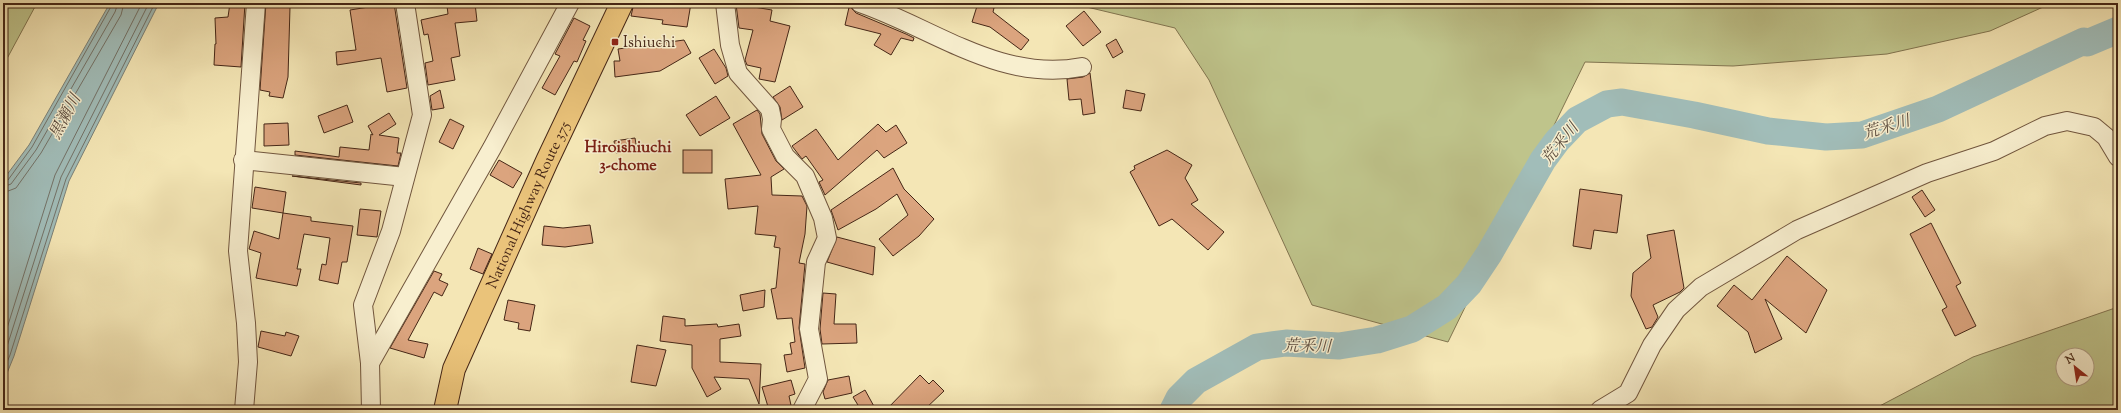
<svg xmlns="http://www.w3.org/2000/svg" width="2121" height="413" viewBox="0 0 2121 413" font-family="'Sorts Mill Goudy','Noto Serif JP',serif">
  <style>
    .green { fill: #bfc48b; stroke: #827550; fill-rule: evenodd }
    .water { fill: #a1bdb9; stroke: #7c8178 }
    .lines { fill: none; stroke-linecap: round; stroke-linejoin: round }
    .shore { stroke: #737268; stroke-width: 1 }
    .river { stroke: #a1bdb9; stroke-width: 27 }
    .building { fill: #dba47e; stroke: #452616 }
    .minor-casing { stroke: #71563e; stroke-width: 20 }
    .highway-casing { stroke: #452616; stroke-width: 24 }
    .minor { stroke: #f8efcf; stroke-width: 18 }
    .highway { stroke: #eac37a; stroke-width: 22 }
    .poi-dot { fill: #8f2418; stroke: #f8efcf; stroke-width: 1.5 }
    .labels { text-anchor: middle; stroke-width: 3; stroke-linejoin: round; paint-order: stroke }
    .poi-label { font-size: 15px; fill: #452616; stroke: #f8efcf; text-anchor: start }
    .street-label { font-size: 15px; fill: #452616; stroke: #f8efcf }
    .water-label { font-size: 16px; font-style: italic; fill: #5c4c3f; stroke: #f8efcf }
    .neighbourhood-label { font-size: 16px; font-weight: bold; fill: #7a1f14; stroke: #f8efcf }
  </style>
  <rect width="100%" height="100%" fill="#f4e6b5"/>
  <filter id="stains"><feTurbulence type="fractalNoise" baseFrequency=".005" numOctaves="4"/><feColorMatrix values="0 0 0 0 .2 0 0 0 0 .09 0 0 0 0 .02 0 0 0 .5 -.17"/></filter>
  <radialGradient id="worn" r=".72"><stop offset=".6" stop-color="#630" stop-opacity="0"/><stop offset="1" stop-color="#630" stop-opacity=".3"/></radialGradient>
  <g class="green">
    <polygon points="3,3 37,3 3,66"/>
    <polygon points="1070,3 2052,3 1990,31 1887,54 1733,66 1585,62 1448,342 1312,305 1209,80 1175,28"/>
    <path d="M2118,307V410H1872L1973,357ZM2063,355H2087V379H2063Z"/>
  </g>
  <polygon class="water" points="110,3 159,3 69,181 14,356 3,383 3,180 29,145"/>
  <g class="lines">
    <g class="shore">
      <polyline points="3,182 8,180 32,147 113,3"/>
      <polyline points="3,187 11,184 36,150 115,12 118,3"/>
      <polyline points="3,193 16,188 41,153 121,15 124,3"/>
      <polyline points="3,341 55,175 142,3"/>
      <polyline points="3,359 61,177 149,3"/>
      <polyline points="3,372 10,355 66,179 155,3"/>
    </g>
    <polyline class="river" points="1173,410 1179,398 1196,381 1257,347 1286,343 1339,346 1377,340 1412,329 1447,307 1469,284 1489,254 1543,160 1557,141 1577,120 1607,104 1622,102 1694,115 1768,131 1826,137 1862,135 1938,109 2084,41 2087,43 2118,30"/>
  </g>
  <g class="building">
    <polygon points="230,3 245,3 241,67 214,65 215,44 216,44 215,18 228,17"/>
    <polygon points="266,3 287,3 287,7 290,7 288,77 283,98 269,96 270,92 260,90"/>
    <polygon points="394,3 407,88 387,92 381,58 337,65 336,52 356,50 350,10"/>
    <polygon points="475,3 477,21 455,23 460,56 451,58 455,80 428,85 425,63 433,61 428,34 424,35 421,20 448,14 447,6"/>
    <polygon points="634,3 691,3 687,27 662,24 663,20 631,16"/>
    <polygon points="850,3 852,9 856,13 906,34 914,38 913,41 901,38 891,55 874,45 881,34 845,25"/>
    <polygon points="978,3 994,8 993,12 1029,40 1021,50 990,27 972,22"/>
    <polygon points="736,4 772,10 770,21 790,26 775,82 759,79 761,68 747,65 745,60 753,30 739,28"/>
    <polygon points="1084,11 1101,32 1083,46 1066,26"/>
    <polygon points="574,18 590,26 583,40 586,41 577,62 574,61 555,95 542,88 560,56 555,54"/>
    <polygon points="1116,39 1123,52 1113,58 1106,45"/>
    <polygon points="684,40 691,53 660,71 615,77 614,61 620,61 618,49"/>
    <polygon points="714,49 726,68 728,76 715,84 699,58"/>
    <polygon points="1090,73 1095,113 1083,115 1081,99 1069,100 1067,79 1083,77"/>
    <polygon points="790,86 803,107 782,120 780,107 773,97"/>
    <polygon points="440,90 444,108 432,110 430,96"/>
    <polygon points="1126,90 1145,94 1141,111 1123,108"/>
    <polygon points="716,96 730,118 700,136 686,115"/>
    <polygon points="347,105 353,122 324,133 318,116"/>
    <polygon points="757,110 760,114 762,134 776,161 784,169 771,177 772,195 802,196 807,206 805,234 799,263 805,264 799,328 805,368 787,372 784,355 792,354 790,343 795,342 792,318 777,319 771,289 776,288 780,248 774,247 776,236 755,234 758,206 728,209 725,179 761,175 733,124"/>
    <polygon points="389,113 396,124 379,135 399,138 397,153 401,153 398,166 295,155 295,151 339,157 340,147 369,150 371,134 373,135 368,126"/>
    <polygon points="450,119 464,126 453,149 439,142"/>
    <polygon points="288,123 289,145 264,146 264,124"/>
    <polygon points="878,124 886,132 896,125 907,143 884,158 877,150 825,195 819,182 823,180 806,156 802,159 792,146 816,129 838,160"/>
    <polygon points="635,138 637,150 616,153 614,141"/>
    <rect x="683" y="150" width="29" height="23"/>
    <polygon points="1167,150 1192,165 1185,178 1198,200 1191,204 1224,232 1208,250 1172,219 1159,226 1130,172 1135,169 1134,166"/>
    <polygon points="499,160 522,173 513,188 490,175"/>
    <polygon points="893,168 904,189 934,219 919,236 893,256 879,239 908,215 897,194 876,209 838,230 831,210"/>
    <polygon points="292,176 361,183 361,185"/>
    <polygon points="255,187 286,192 283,213 252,208"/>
    <polygon points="1580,189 1622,195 1617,233 1594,230 1591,249 1573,246"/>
    <polygon points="1922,190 1935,210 1925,217 1912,197"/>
    <polygon points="360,209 381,211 377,237 357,235"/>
    <polygon points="283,213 311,217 311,221 353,226 347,262 342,262 338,284 319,280 322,264 326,265 330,238 304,234 297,269 301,269 297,286 256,278 261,253 249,249 254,231 279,239"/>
    <polygon points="1931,223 1961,283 1956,286 1976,326 1955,336 1942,310 1947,307 1910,234"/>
    <polygon points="590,225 593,243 565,247 542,245 544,226 563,228"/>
    <polygon points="1674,230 1684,288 1680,292 1653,305 1658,317 1652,327 1646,329 1631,296 1633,273 1651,258 1647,235"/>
    <polygon points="837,237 875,247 873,275 827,262"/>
    <polygon points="478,248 492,254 483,274 470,269"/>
    <polygon points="1787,256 1827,290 1806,333 1765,299 1782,339 1755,353 1748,332 1717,306 1734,285 1752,300"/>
    <polygon points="434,271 442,274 439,280 448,284 442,296 434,292 408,340 428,344 424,358 390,348"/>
    <polygon points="765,290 764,307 743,311 740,295"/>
    <polygon points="823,293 836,294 834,324 856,324 857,343 822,344 820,329"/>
    <polygon points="508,300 535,305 530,331 518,329 519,323 504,320"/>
    <polygon points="663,316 685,319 685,326 717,324 718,327 739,324 741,336 720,339 720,362 761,364 759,404 749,379 714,377 721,389 707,397 692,368 692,345 660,341"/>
    <polygon points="261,331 285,336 286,332 299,336 291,356 258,347"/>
    <polygon points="637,345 666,350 656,386 631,382"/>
    <polygon points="920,375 929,384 933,380 944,391 924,410 886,410"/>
    <polygon points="849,376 852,393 825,399 823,392 828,380"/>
    <polygon points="791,380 795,394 789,396 792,410 769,410 762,387"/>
    <polygon points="865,390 876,410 861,410 853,397"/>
  </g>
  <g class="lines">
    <defs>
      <g id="minor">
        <polyline points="725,3 730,45 738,73 770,109 772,119 771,129 785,156 805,176 823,218 827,238 816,262 809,329 818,379 802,410"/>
        <path d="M860,3C933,28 1001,83 1082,67"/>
        <polyline points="243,160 405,177"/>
        <polyline points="370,363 492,148 570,3"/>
        <polyline points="244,410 248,362 246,323 238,251 256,3"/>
        <polyline points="371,410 370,363 363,305 391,231 422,115 405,3"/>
        <polyline points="1600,410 1628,393 1652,345 1676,310 1701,287 1797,230 1927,173 1994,151 2045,126 2067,121 2094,127 2106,137 2118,157"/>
      </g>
      <g id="highway">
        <path id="s1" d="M445,410L454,369L547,161L622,3"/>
      </g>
    </defs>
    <use href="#minor" class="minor-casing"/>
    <use href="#highway" class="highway-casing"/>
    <use href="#minor" class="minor"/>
    <use href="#highway" class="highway"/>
  </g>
  <rect class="poi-dot" x="611" y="38" width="8" height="8" rx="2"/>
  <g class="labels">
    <g class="poi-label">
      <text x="623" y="47">Ishiuchi</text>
    </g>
    <g class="street-label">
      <text dy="5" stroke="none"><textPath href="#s1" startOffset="222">National Highway Route 375</textPath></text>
    </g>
    <g class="water-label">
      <text transform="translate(64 116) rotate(-62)" y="6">黒瀬川</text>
      <text transform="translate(1886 126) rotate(-17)" y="6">荒釆川</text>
      <text transform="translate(1559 143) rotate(-51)" y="6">荒釆川</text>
      <text transform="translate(1307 345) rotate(1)" y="6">荒釆川</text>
    </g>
    <g class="neighbourhood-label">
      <text x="628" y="152">Hiroishiuchi<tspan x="628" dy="18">3-chome</tspan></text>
    </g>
  </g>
  <rect width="2121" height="413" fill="none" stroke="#f4e6b5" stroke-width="16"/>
  <rect x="4" y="4" width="2113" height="405" fill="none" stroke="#452616" stroke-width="2"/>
  <rect x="8" y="8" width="2105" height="397" fill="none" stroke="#452616"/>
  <g transform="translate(2075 367) rotate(330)"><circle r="19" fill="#f8efcf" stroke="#b09f85"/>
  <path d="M0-3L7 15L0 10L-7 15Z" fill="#8f2418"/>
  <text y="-6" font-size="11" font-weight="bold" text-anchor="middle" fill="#452616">N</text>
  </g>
  <rect width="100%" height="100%" filter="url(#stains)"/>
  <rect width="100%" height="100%" fill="url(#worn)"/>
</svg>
